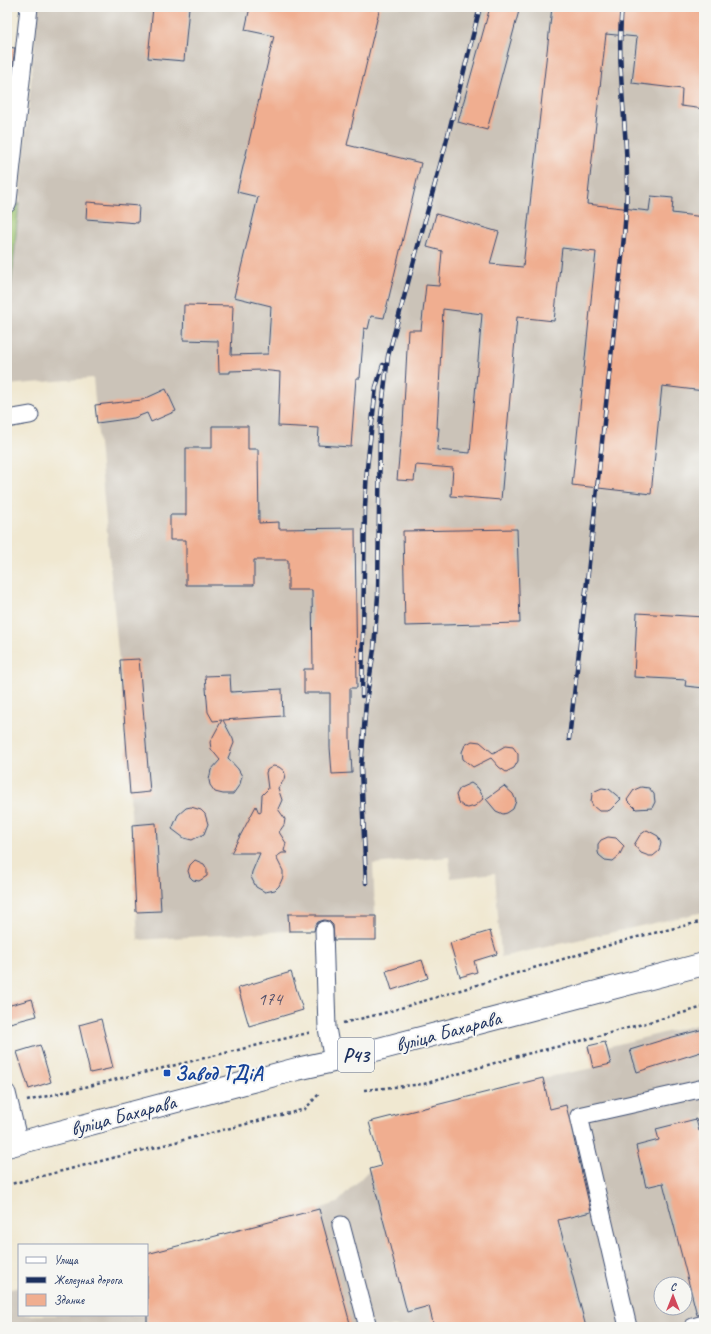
<svg xmlns="http://www.w3.org/2000/svg" width="711" height="1334" viewBox="0 0 711 1334" font-family="Caveat,sans-serif">
  <style>
    .industrial { fill: #cbc3b8; fill-rule: evenodd }
    .green { fill: #9dc570; stroke: #5c7a67 }
    .building { fill: #f0ae90; fill-rule: evenodd }
    .lines { fill: none; stroke-linecap: round; stroke-linejoin: round }
    .minor-casing { stroke: #3b4b6f; stroke-width: 19 }
    .major-casing { stroke: #3b4b6f; stroke-width: 24 }
    .path { stroke: #3b4b6f; stroke-width: 2.5; stroke-dasharray: 3 3; stroke-linecap: butt }
    .minor { stroke: #fff; stroke-width: 17 }
    .major { stroke: #fff; stroke-width: 22 }
    .rail-casing { stroke: #1b2f5e; stroke-width: 4.5 }
    .rail { stroke: #f6f6f2; stroke-width: 3; stroke-dasharray: 9; stroke-linecap: butt }
    .transit-dot { fill: #1a4fb4; stroke: #f6f6f2; stroke-width: 1.5 }
    .labels { text-anchor: middle; stroke-width: 4; stroke-linejoin: round; paint-order: stroke }
    .number-label { font-size: 18px; fill: #504f6a }
    .shield { fill: #f6f6f2; stroke: #5d6b8a; stroke-width: 1 }
    .shield-label { font-size: 19px; font-weight: bold; fill: #1b2f5e }
    .street-label { font-size: 20px; fill: #1b2f5e; stroke: #f6f6f2 }
    .transit-label { font-size: 20px; font-weight: bold; fill: #164399; stroke: #f6f6f2; text-anchor: start }
  </style>
  <rect width="100%" height="100%" fill="#f6f6f2"/>
  <filter id="ink" filterUnits="userSpaceOnUse"><feTurbulence type="fractalNoise" baseFrequency=".025" numOctaves="2"/><feDisplacementMap in="SourceGraphic" scale="8" xChannelSelector="R" yChannelSelector="G"/><feConvolveMatrix kernelMatrix="1 2 1 2 8 2 1 2 1" color-interpolation-filters="sRGB"/></filter>
  <filter id="wash" filterUnits="userSpaceOnUse"><feTurbulence type="fractalNoise" baseFrequency=".012" numOctaves="4" result="noise"/><feDisplacementMap in="SourceGraphic" scale="16" xChannelSelector="R" yChannelSelector="G"/><feGaussianBlur stdDeviation="0.9" result="paint"/><feColorMatrix in="noise" values="0 0 0 0 0 0 0 0 0 0 0 0 0 0 0 0 0 1.4 0 .05"/><feComposite in="paint" operator="in"/></filter>
  <g filter="url(#wash)">
    <rect width="100%" height="100%" fill="#f0e8d1"/>
    <g class="industrial">
      <polygon points="38,7 704,7 704,912 501,957 495,873 451,878 449,857 373,864 376,940 333,940 332,930 289,931 138,940 130,794 124,718 93,378 7,385 7,333"/>
      <path d="M704,1023V1327H7V1290L19,1287V1315H147V1254L319,1209L337,1203L370,1169L380,1166L369,1122L543,1078L593,1068L588,1046L605,1042L606,1047ZM661,1284H685V1308H661Z"/>
    </g>
    <polygon class="green" points="19,203 8,321 7,320 7,216"/>
    <g id="blocks">
      <g class="building">
        <polygon points="153,7 189,7 184,61 148,58"/>
        <polygon points="250,7 380,7 347,145 421,163 384,318 371,316 368,329 364,328 360,378 356,378 351,447 318,445 319,428 278,426 280,372 261,370 230,371 230,373 219,373 218,341 183,340 184,305 233,306 231,355 268,354 271,306 234,297 258,197 237,192 274,36 245,30"/>
        <polygon points="490,7 520,7 487,130 458,122"/>
        <path d="M552,7H704V109L681,106L682,89L632,83L637,37L606,34L587,204L649,211L651,196L673,198L672,213L704,217V391L662,386L651,494L572,485L596,252L562,248L554,321L517,317L501,500L451,496L453,468L416,465L414,481L397,480L402,425H403L408,330H421L426,285L439,286L442,251L427,247L436,214L499,232L490,264L523,267ZM443,309L482,314L470,453L437,450L439,428H437Z"/>
        <polygon points="7,47 15,48 12,70 7,70"/>
        <polygon points="87,202 139,206 138,223 86,219"/>
        <polygon points="166,389 176,411 151,422 147,413 134,418 97,423 95,405 142,400"/>
        <polygon points="212,426 248,426 248,449 258,449 259,523 279,522 279,529 355,528 357,688 350,688 350,737 352,773 332,774 330,747 330,693 304,693 304,669 313,669 312,590 288,590 288,560 254,560 254,585 186,585 186,540 170,540 170,515 186,515 186,448 212,448"/>
        <polygon points="517,529 520,623 405,626 403,531"/>
        <polygon points="637,613 704,617 704,688 685,686 686,680 634,677"/>
        <polygon points="139,659 150,792 130,794 120,660"/>
        <polygon points="230,675 231,692 282,689 283,716 223,720 233,739 234,743 228,758 238,769 242,776 240,784 233,794 223,794 215,792 210,785 209,780 211,770 220,760 211,749 210,742 222,720 213,721 208,712 205,676"/>
        <polygon points="472,741 480,742 493,753 505,746 513,747 518,754 518,761 514,768 506,772 499,767 491,758 473,767 463,759 462,752 465,745"/>
        <polygon points="273,766 279,767 284,771 285,774 284,780 278,788 282,800 278,809 285,819 284,825 279,832 286,843 284,851 288,853 282,853 276,857 283,871 283,877 279,886 275,890 265,892 256,887 251,877 252,872 260,853 231,853 256,806 259,813 261,812 262,795 268,789 266,773 267,770"/>
        <polygon points="471,783 478,788 484,798 475,806 468,808 464,807 458,802 456,795 460,788"/>
        <polygon points="504,786 513,794 516,801 513,809 507,813 503,814 496,811 486,799"/>
        <polygon points="641,787 649,788 654,794 655,802 652,808 636,809 627,800 634,790"/>
        <polygon points="602,788 609,789 621,799 610,810 607,811 599,811 593,806 591,802 592,794 595,791"/>
        <polygon points="191,807 201,810 205,814 208,824 204,834 192,840 184,838 172,829 178,815 186,808"/>
        <polygon points="156,823 161,911 136,912 132,825"/>
        <polygon points="647,830 658,836 661,843 659,851 653,856 649,856 641,853 634,845 640,835"/>
        <polygon points="608,837 616,838 624,846 619,856 613,861 605,860 599,855 598,852 598,844 601,840"/>
        <polygon points="195,860 204,864 207,869 207,876 199,881 193,880 190,877 188,871 190,865"/>
        <polygon points="288,914 316,914 316,916 376,916 376,940 334,940 333,925 329,921 324,920 318,922 315,926 314,931 289,931"/>
        <polygon points="490,931 497,954 474,961 477,972 460,977 450,943"/>
        <polygon points="422,960 428,978 392,990 386,971"/>
        <polygon points="291,972 303,1010 249,1026 238,988"/>
        <polygon points="32,999 37,1016 10,1023 7,1006"/>
        <polygon points="101,1019 113,1068 90,1073 79,1025"/>
        <polygon points="704,1029 704,1051 637,1072 630,1050 669,1038"/>
        <polygon points="605,1042 611,1064 593,1068 588,1046"/>
        <polygon points="40,1045 51,1082 29,1089 17,1052"/>
        <polygon points="543,1078 550,1109 566,1105 591,1212 558,1220 586,1327 434,1327 429,1306 407,1312 370,1169 381,1166 369,1122"/>
        <polygon points="696,1119 699,1131 704,1130 704,1314 697,1315 663,1183 646,1187 636,1146 659,1140 656,1129"/>
        <polygon points="319,1209 351,1327 147,1327 147,1254"/>
      </g>
    </g>
  </g>
  <g filter="url(#ink)">
    <use href="#blocks" fill-opacity="0" stroke="#3b4b6f" stroke-width="1"/>
    <g class="lines">
      <defs>
        <g id="minor">
          <polyline points="7,204 8,201 29,7"/>
          <polyline points="7,419 30,415"/>
          <polyline points="324,930 327,1028 333,1061"/>
          <polyline points="7,1093 19,1143"/>
          <polyline points="341,1225 368,1327"/>
          <polyline points="628,1327 579,1116 704,1088"/>
          <polyline points="693,1327 704,1324"/>
        </g>
        <polyline id="major" points="7,1146 297,1069 333,1061 704,964"/>
      </defs>
      <use href="#minor" class="minor-casing"/>
      <use href="#major" class="major-casing"/>
      <g class="path">
        <polyline points="343,1023 384,1013 633,938 704,921"/>
        <polyline points="364,1090 424,1084 518,1056 573,1043 704,1007"/>
        <polyline points="27,1101 312,1032"/>
        <polyline points="7,1185 305,1109 319,1094"/>
      </g>
      <use href="#minor" class="minor"/>
      <use href="#major" class="major"/>
      <defs>
        <g id="rail">
          <polyline points="362,696 365,508 367,468 376,387 383,365"/>
          <path d="M569,739C584,612 598,484 611,357C616,308 623,259 626,210C631,142 615,74 622,7"/>
          <polyline points="366,883 361,768 366,702 374,649 378,596 380,425 388,356 445,147 480,7"/>
        </g>
      </defs>
      <use href="#rail" class="rail-casing"/>
      <use href="#rail" class="rail"/>
    </g>
  </g>
  <rect class="transit-dot" x="163" y="1069" width="8" height="8" rx="2"/>
  <g class="labels">
    <g class="number-label">
      <text x="270" y="1005">174</text>
    </g>
    <rect class="shield" x="338" y="1038" width="36" height="34" rx="3"/>
    <g class="shield-label">
      <text x="356" y="1062">Р43</text>
    </g>
    <g class="street-label">
      <text transform="translate(448 1031) rotate(-15)" y="7">вуліца Бахарава</text>
      <text transform="translate(123 1115) rotate(-15)" y="7">вуліца Бахарава</text>
    </g>
    <g class="transit-label">
      <text x="175" y="1080">Завод ТДіА</text>
    </g>
  </g>
  <rect width="711" height="1334" fill="none" stroke="#f6f6f2" stroke-width="24"/>
  <rect x="18" y="1244" width="130" height="72" fill="#f6f6f2" stroke="#9ea6b7"/>
  <rect x="26" y="1257" width="20" height="6" fill="#ffffff" stroke="#9ea6b7"/>
  <text x="54" y="1264" font-size="12" fill="#1b2f5e">Улица</text>
  <rect x="26" y="1277" width="20" height="6" fill="#1b2f5e" stroke="#9ea6b7"/>
  <text x="54" y="1284" font-size="12" fill="#1b2f5e">Железная дорога</text>
  <rect x="26" y="1294" width="20" height="12" fill="#f0ae90" stroke="#9ea6b7"/>
  <text x="54" y="1304" font-size="12" fill="#1b2f5e">Здание</text>
  <g transform="translate(673 1296)"><circle r="19" fill="#f6f6f2" stroke="#9ea6b7"/>
  <path d="M0-3L7 15L0 10L-7 15Z" fill="#d1495b"/>
  <text y="-6" font-size="11" font-weight="bold" text-anchor="middle" fill="#1b2f5e">С</text>
  </g>
</svg>
